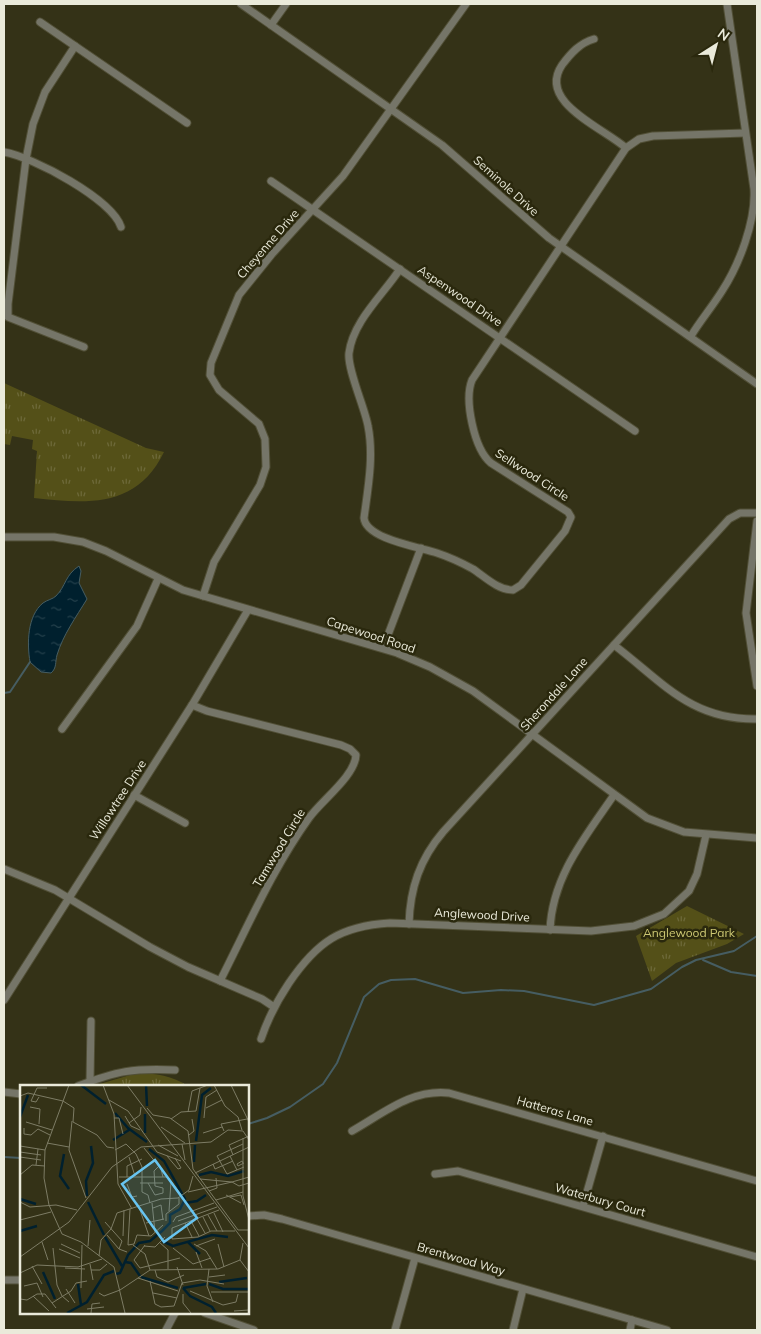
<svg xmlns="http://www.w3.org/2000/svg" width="761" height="1334" viewBox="0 0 761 1334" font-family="Mulish,sans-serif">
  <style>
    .grass { fill: url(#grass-tufts) }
    .water { fill: url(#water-ripples); stroke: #465d62 }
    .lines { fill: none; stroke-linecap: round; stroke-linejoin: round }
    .stream { stroke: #465d62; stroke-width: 2 }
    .minor-casing { stroke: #514f36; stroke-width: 9 }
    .minor { stroke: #757568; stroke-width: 7 }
    .labels { text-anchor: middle; stroke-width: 5; stroke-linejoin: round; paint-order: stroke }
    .street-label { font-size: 12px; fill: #eaeada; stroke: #2a280d }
    .park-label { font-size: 12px; fill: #ccc773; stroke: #2a280d }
    .inset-river { fill: none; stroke: #00202e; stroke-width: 2.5 }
    .inset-road { fill: none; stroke: #7d7c65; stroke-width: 1 }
    .view { fill: #68c4f0; fill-opacity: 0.15; stroke: #68c4f0; stroke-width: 2.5 }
    .inset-edge { fill: none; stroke: #eaeada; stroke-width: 2.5 }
  </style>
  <defs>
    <pattern id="grass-tufts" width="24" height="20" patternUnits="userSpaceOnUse" patternTransform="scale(1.25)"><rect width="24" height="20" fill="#545018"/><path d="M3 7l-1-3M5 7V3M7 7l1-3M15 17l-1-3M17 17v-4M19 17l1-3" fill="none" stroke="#6d6939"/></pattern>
    <pattern id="water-ripples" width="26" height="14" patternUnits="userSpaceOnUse" patternTransform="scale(1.25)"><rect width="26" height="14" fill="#00202e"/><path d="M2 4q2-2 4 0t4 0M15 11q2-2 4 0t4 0" fill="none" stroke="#25414c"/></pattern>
  </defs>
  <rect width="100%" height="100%" fill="#343217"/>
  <g class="grass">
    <path d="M4,383L146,448L164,452C137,508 88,504 34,498L37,451L32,449L33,440L12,436L10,445L4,444Z"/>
    <polygon points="687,906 744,934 727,944 676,963 652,981 636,936"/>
    <path d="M137,1073C156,1073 172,1076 188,1086H93Z"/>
  </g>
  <path class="water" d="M79,566L81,571L79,583L87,599C76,617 63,635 57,655C55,662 57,668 51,673L41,672L30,662C27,644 27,616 43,603C47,600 53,599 56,596C66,586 65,575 79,566Z"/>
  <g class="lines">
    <g class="stream">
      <polyline points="4,693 10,692 30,662"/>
      <polyline points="703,960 731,972 757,976"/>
      <polyline points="248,1124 267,1118 290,1107 323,1084 337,1063 364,997 379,984 391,980 415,979 463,993 501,990 524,991 594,1005 651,989 682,967 696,960 734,951 757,936"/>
      <polyline points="4,1157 21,1158"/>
    </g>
    <defs>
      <g id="minor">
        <polyline points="241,4 442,145 549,238 757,384"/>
        <polyline points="40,22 187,123"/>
        <polyline points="271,25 286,4"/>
        <path d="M594,39C580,43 571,53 562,65C537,102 602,127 626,148"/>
        <polyline points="75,46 45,92 33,124 26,159 8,304 8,317 84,347"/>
        <path d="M4,152C33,157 112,199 121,227"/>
        <polyline points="271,181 635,431"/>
        <path d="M400,269C383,295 353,321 349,353C347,369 365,408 368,426C374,456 368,488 364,518C366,539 419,547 437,553C449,557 462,563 473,569C485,577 498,590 513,590L521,585L565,531L571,517L568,512L491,463C474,449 464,400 472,380L626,148L639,139L653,136L745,133"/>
        <path d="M691,336C700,321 712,307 722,291C739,265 756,221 754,189L727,4"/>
        <polyline points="757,521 746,613 757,686"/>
        <polyline points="4,537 54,537 83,542 106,551 183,590 397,653 430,667 473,691 647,818 684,832 757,838"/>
        <polyline points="203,596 214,562 260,485 266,467 265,439 259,424 219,390 210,375 211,363 239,295 272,254 343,176 466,4"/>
        <path d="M614,645C663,682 690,720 757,719"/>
        <polyline points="383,648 421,548"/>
        <path d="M192,705L207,711L341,745L350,749L356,755C355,776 322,800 309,818C273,868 248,926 220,981"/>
        <polyline points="62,729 137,626 158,579"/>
        <polyline points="134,795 185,823"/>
        <polyline points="4,869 55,890 150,947 188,967 262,999 274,1007"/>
        <path d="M409,924C410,888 420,859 443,832L729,519L740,513H757"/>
        <path d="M550,930C552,877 585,837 614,795"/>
        <polyline points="4,1000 192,705 248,610"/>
        <path d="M261,1039C268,1018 277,1001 289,983C317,942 340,926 390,923L591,931L634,926L664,914L689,891L697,874L706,835"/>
        <polyline points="90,1082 91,1021"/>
        <path d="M78,1086C117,1071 133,1068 175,1070"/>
        <polyline points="4,1092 21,1094"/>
        <path d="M352,1131C384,1113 411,1089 449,1093L757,1181"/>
        <polyline points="435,1174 458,1171 757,1257"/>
        <polyline points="583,1206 603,1136"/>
        <polyline points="248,1216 264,1215 282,1219 667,1330"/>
        <polyline points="4,1280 21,1280"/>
        <polyline points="205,1313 254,1330"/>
        <polyline points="166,1330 175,1313"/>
        <polyline points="395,1330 415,1258"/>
        <polyline points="513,1330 523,1289"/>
        <polyline points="630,1330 632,1320"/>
      </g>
    </defs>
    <use href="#minor" class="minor-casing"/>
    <use href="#minor" class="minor"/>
  </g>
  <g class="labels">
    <g class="street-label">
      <text transform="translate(506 186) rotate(42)" y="4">Seminole Drive</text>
      <text transform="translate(268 244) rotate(-49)" y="4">Cheyenne Drive</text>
      <text transform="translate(460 296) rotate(34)" y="4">Aspenwood Drive</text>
      <text transform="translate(532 475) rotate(33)" y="4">Sellwood Circle</text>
      <text transform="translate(371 635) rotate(18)" y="4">Capewood Road</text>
      <text transform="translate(554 694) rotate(-48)" y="4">Sherondale Lane</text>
      <text transform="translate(118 800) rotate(-57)" y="4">Willowtree Drive</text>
      <text transform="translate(279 848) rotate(-59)" y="4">Tamwood Circle</text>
      <text transform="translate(482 915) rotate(3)" y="4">Anglewood Drive</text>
      <text transform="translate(555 1111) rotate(16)" y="4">Hatteras Lane</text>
      <text transform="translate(600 1200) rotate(16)" y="4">Waterbury Court</text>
      <text transform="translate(461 1259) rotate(16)" y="4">Brentwood Way</text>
    </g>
    <g class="park-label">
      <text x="689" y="937">Anglewood Park</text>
    </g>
  </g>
  <g transform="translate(20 1085)">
    <rect width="229" height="229" fill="#343217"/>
    <path class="inset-river" d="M61,0L86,19M126,0L127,21M95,28L108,43L127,57M0,32L8,10M125,48V29M93,55L109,45M176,56L182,10L191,3M44,69L40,91L49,104M174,77L175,60M179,90L191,87L208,91L224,86M67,111L66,96L73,78L71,61M0,114L16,119M68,117L84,150M165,118L177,116L186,110M0,146L17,141M85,152L102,181M142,156L153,161L192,150L208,152M168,157L180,169M105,177L111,178L120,191M23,187L35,214M96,189L100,188L108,170L119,158L130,156L142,146L150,138V130L160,124L165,114L144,76L129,64M121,192L158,203M199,197L227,193M58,199L61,220M189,199L203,204H229M163,203L170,211L192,222L196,228M163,203L186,199M47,228L67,217L84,190L94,186"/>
    <path class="inset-road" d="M49,0L25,65L24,93L29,120L42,149L61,157L94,182L105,228M83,0L94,29L98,99L112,124M107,0L229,163M194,0L205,21L218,32L222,45M211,0L229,37M0,11L8,8L43,16L54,23L53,37L77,50L87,62L94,63M19,12L16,17L11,16L17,3H27M89,15L108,26L137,67L161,76M10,22L20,24L19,39M127,23L133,30L150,33L168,46L173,84L218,145H229M186,23L202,15M168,27L172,6L188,0M105,31L111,41L120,45M94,33H99L103,49M184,33L186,12L197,5M151,34L161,27L176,26L180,3M52,36L49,65L66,113M6,37L32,45M109,38L120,30L121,22M141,42L165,58M4,43V49L11,50L18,44L30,50M204,46L201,39L227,34M183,48L202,42M169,50L174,46L172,34M223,53V111L229,135M27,58L49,62M162,59L165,75M223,59L197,71L207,89L224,82M138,60L158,71M0,61L25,65M124,63L141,84L143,92M95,65L106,59L116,69L122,82V107L128,110L130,118M0,67L21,70M213,70L209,60L229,51M147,71L158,84L161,83L155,73M210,71L217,85M0,72L21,75M109,72L115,91M223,78L222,76L217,79L218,81L224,78M193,79L195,84L213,76M16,80L18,64M175,88L229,62M0,90L12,80L25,81M99,92H148L162,111M107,92V81L122,74M180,94L212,97L229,92M120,98H143M128,98L135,110L143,108V103L135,101L134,86L139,81M107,99L112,112L117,111M189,106L197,103L196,93M168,107L212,97L219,101L229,98M206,110L221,118M210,112L221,110L224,120M196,115L223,107M0,117L10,122L36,120L57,125M132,118L135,147M119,122L129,151M133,123L141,120L143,135M110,124L108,160L114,159L117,150L131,151L143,140M199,125L152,143V154L178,152L191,146H215M149,126L151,97M194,128L203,147M188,130L197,146M183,132L190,146M177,134L185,148M0,135L31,127M146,136V129L159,119V113M158,136L197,122M171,136L179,151M85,137L102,156L99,164M153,137L156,132L194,118M126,138L144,134M165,138L172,152M87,150L99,164L107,167M103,151L104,125M22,157L28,175M139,157L148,165V184M223,158L220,175L229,187M41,159L60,168M174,159L186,166L197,184M198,159L204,182M113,160L125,169L130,185M125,160L114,175L120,183L160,173M68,161L70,135M124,161L135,162L145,152M176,161L195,154M33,163L37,200L42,211L49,217M153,163L173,179L191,173M39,164L60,173M176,167L182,183M79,171L81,155L91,144L97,128L141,114L158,113L169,105L173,91M0,172L49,137L92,82L121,62L191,57L208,45L223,46L229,55M70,179L73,195M12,181L22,199M157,182L163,200M45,183L65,184M189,184L187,201L193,217M71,185H80L87,179M135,185L137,192L148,197L164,190M0,188L17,180L58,182L82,174M189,192L205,190M118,193L158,206M130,196L135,219L141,222L154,221L162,198L180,195L204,199M4,201L17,198L23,212M61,203L62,160M46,204L55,218M170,206L203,220L216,217L218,209M191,207H229M79,208L84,211L100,205L130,185L198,184L220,175M133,208L157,213M163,209V218L171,228M13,211L29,226M0,214L7,215L17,209H25L36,223M32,218L51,206L56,198L67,196M67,224L84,222M214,226L229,225M71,228L72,219L80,218"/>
    <path class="view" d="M135,75L177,133L144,157L102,99Z"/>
    <rect width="229" height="229" class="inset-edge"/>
  </g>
  <rect width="761" height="1334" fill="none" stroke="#eaeada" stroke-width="10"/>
  <g transform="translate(716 45) rotate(36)" stroke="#2a280d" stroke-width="4" paint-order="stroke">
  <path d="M0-4L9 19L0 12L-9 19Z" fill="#eaeada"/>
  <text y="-8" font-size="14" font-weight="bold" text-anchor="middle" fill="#eaeada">N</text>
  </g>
</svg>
